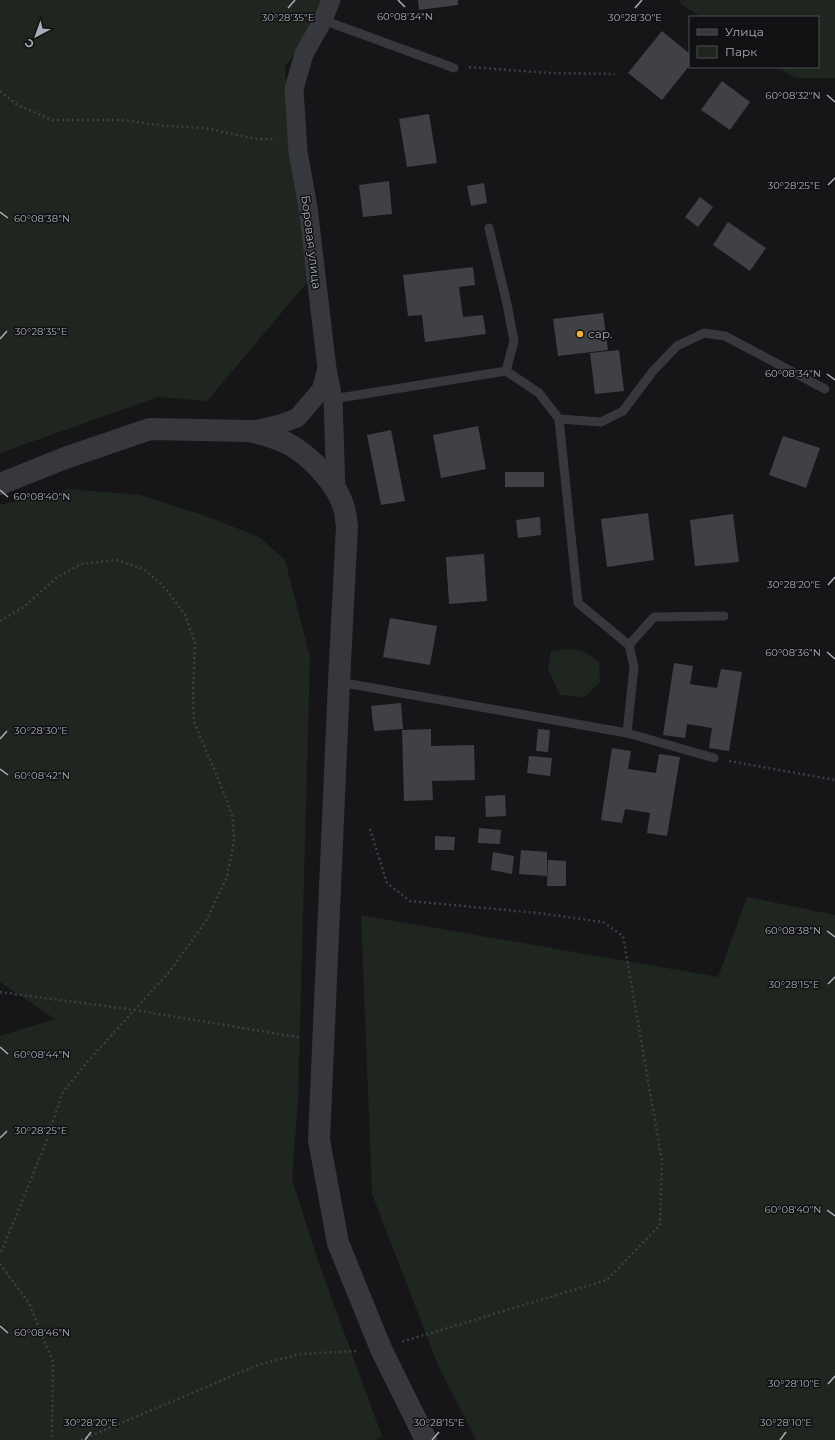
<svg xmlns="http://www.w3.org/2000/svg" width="835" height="1440" viewBox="0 0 835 1440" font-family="Montserrat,sans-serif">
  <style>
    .green { fill: #1e261f }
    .building { fill: #404145 }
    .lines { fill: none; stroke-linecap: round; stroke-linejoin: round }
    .path { stroke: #3d3f44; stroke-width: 2.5; stroke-dasharray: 2 3; stroke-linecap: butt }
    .service { stroke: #37383d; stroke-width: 9 }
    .minor { stroke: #37383d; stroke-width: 19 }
    .tertiary { stroke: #37383d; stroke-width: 22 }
    .ticks { fill: none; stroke: #a8adb8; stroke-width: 1.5 }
    .poi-dot { fill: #f2b134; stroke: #111113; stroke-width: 1.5 }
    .labels { text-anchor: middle; stroke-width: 3; stroke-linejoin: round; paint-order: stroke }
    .street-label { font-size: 12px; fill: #a8adb8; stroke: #111113 }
    .poi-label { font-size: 12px; fill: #a8adb8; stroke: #111113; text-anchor: start }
    .ticks-label { font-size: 10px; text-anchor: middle; fill: #a8adb8; stroke: #111113; stroke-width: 3; stroke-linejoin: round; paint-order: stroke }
  </style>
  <rect width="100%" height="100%" fill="#161618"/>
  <g class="green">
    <polygon points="0,0 329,0 328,5 285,67 290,152 310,279 207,401 158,397 0,453"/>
    <polygon points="679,0 835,0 835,78 795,78 778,67 818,67 818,17 701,17 681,4"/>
    <polygon points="69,489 140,495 203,515 259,537 285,560 310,657 298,1102 292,1179 318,1261 382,1436 376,1440 0,1440 0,1036 55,1019 0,982 0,505"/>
    <polygon points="565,649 581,650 599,662 600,682 585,697 560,695 548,669 551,651"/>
    <polygon points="747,897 835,915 835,1440 476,1440 438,1365 372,1194 361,915 718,977"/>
  </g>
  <g class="building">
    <polygon points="418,0 458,0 458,5 419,10"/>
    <polygon points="662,31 690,54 690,65 662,100 628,73"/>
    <polygon points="722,81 750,102 730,130 701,110"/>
    <polygon points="429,114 437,163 407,167 399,119"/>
    <polygon points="389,181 392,214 363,217 359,185"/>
    <polygon points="484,183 487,203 471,206 467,186"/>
    <polygon points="700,197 713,207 698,227 685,217"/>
    <polygon points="728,222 766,248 750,271 713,245"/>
    <polygon points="473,267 475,285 459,287 463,317 483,315 486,334 425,342 422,315 408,316 403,275"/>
    <polygon points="603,313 608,350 558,356 553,319"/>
    <polygon points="619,350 624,391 595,394 590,353"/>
    <polygon points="478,426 486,469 441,478 433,435"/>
    <polygon points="391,430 405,501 381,505 367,435"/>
    <polygon points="783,436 820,448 806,488 769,475"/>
    <rect x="505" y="472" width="39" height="15"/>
    <polygon points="648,513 654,560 607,567 601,519"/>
    <polygon points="733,514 739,562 695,566 690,520"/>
    <polygon points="540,517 541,535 518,538 516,520"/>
    <polygon points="484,554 487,601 449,604 446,557"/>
    <polygon points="390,618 437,626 430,665 383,657"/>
    <polygon points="674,663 693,666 690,684 717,688 721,669 742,672 729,751 709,748 712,728 687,724 685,738 663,735"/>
    <polygon points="401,703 403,729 374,731 371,706"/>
    <polygon points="431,729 431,746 474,745 475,780 432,781 433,800 404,801 402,730"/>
    <polygon points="538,729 550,730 548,752 536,751"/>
    <polygon points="612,748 631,751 628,769 656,773 659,754 680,757 667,836 647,833 650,813 625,809 622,823 601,820"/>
    <polygon points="529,756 552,758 550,776 527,773"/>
    <polygon points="505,795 506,816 486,817 485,796"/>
    <polygon points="479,828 501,830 500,844 478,843"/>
    <polygon points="435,836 455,837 454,850 435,850"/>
    <polygon points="521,850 547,852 547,876 519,874"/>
    <polygon points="493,852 514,856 512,874 491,870"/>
    <polygon points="548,860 566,861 566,886 547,886"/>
  </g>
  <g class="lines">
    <g class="path">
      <polyline points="469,67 549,73 615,74"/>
      <polyline points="0,91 16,104 52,120 121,120 166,126 205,128 256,139 276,139"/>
      <polyline points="0,621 24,607 56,578 81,564 116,560 144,569 166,589 185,615 195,643 193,691 194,722 225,795 233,819 234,841 227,877 206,921 170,971 88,1061 63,1092 45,1145 0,1255"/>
      <polyline points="729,761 835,780"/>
      <polyline points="370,829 387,883 410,901 538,913 603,922 623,936 662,1161 660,1225 607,1280 401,1342"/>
      <polyline points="0,992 135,1010 302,1038"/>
      <polyline points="0,1264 29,1303 53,1362 52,1440"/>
      <polyline points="81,1440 258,1365 300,1354 357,1351"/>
    </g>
    <g class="service">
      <polyline points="323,20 454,68"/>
      <polyline points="489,228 507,304 514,341 506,371"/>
      <polyline points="333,399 506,371 539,393 559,419 578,603 629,645 634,667 627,733"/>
      <polyline points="559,419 601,422 623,411 653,371 677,346 704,333 725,336 825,389"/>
      <polyline points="629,645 654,617 724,616"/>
      <polyline points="339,682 627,733 714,758"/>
    </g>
    <g class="minor">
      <polyline points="331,0 323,20 304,54 294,89 298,152 308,207 327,369 333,399 336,491"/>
      <polyline points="249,431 280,424 297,418 321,390 327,369"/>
    </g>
    <path class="tertiary" d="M0,484L65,458L150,429L249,431C263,434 279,438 292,446C312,458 338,485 344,508C346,514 346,520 347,526L339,682L319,1140L338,1243L381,1349L426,1440"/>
  </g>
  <path class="ticks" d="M398,0L405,7M288,8L295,0M635,8L642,0M827,95L835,102M828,185L835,178M0,212L8,218M0,339L7,331M827,374L835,380M0,490L8,497M828,585L835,577M827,652L835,659M0,739L7,731M0,769L8,775M827,931L835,937M828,984L835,977M0,1047L8,1054M0,1138L7,1131M827,1210L835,1216M0,1326L8,1333M828,1384L835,1376M85,1440L91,1432M432,1440L439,1432M780,1440L786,1432"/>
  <circle class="poi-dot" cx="580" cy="334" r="4"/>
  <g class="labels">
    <g class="street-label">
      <text transform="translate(311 242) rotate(83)" y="4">Боровая улица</text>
    </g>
    <g class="poi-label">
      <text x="588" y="338">сар.</text>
    </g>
  </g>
  <g class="ticks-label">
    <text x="405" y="20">60°08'34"N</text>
    <text x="288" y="21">30°28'35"E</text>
    <text x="635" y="21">30°28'30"E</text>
    <text x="793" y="99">60°08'32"N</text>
    <text x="794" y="189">30°28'25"E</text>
    <text x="42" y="222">60°08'38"N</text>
    <text x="41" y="335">30°28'35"E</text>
    <text x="793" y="377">60°08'34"N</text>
    <text x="42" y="500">60°08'40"N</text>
    <text x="794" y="588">30°28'20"E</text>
    <text x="793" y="656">60°08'36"N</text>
    <text x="41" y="734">30°28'30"E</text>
    <text x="42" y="779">60°08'42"N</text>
    <text x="793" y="934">60°08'38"N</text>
    <text x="794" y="988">30°28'15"E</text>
    <text x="42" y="1058">60°08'44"N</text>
    <text x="41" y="1134">30°28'25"E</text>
    <text x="793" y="1213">60°08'40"N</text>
    <text x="42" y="1336">60°08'46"N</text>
    <text x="794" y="1387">30°28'10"E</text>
    <text x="91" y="1426">30°28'20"E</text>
    <text x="439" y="1426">30°28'15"E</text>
    <text x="786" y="1426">30°28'10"E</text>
  </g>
  <rect x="689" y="16" width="130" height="52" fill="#111113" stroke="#4d4f55"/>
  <rect x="697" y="29" width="20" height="6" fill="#37383d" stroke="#4d4f55"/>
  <text x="725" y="36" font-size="12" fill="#a8adb8">Улица</text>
  <rect x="697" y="46" width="20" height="12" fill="#1e261f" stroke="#4d4f55"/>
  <text x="725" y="56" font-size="12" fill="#a8adb8">Парк</text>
  <g transform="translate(36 36) rotate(221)" stroke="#111113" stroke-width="3" paint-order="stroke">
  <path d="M0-3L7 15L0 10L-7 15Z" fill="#a8adb8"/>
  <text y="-6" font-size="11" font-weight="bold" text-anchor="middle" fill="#a8adb8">С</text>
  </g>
</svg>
